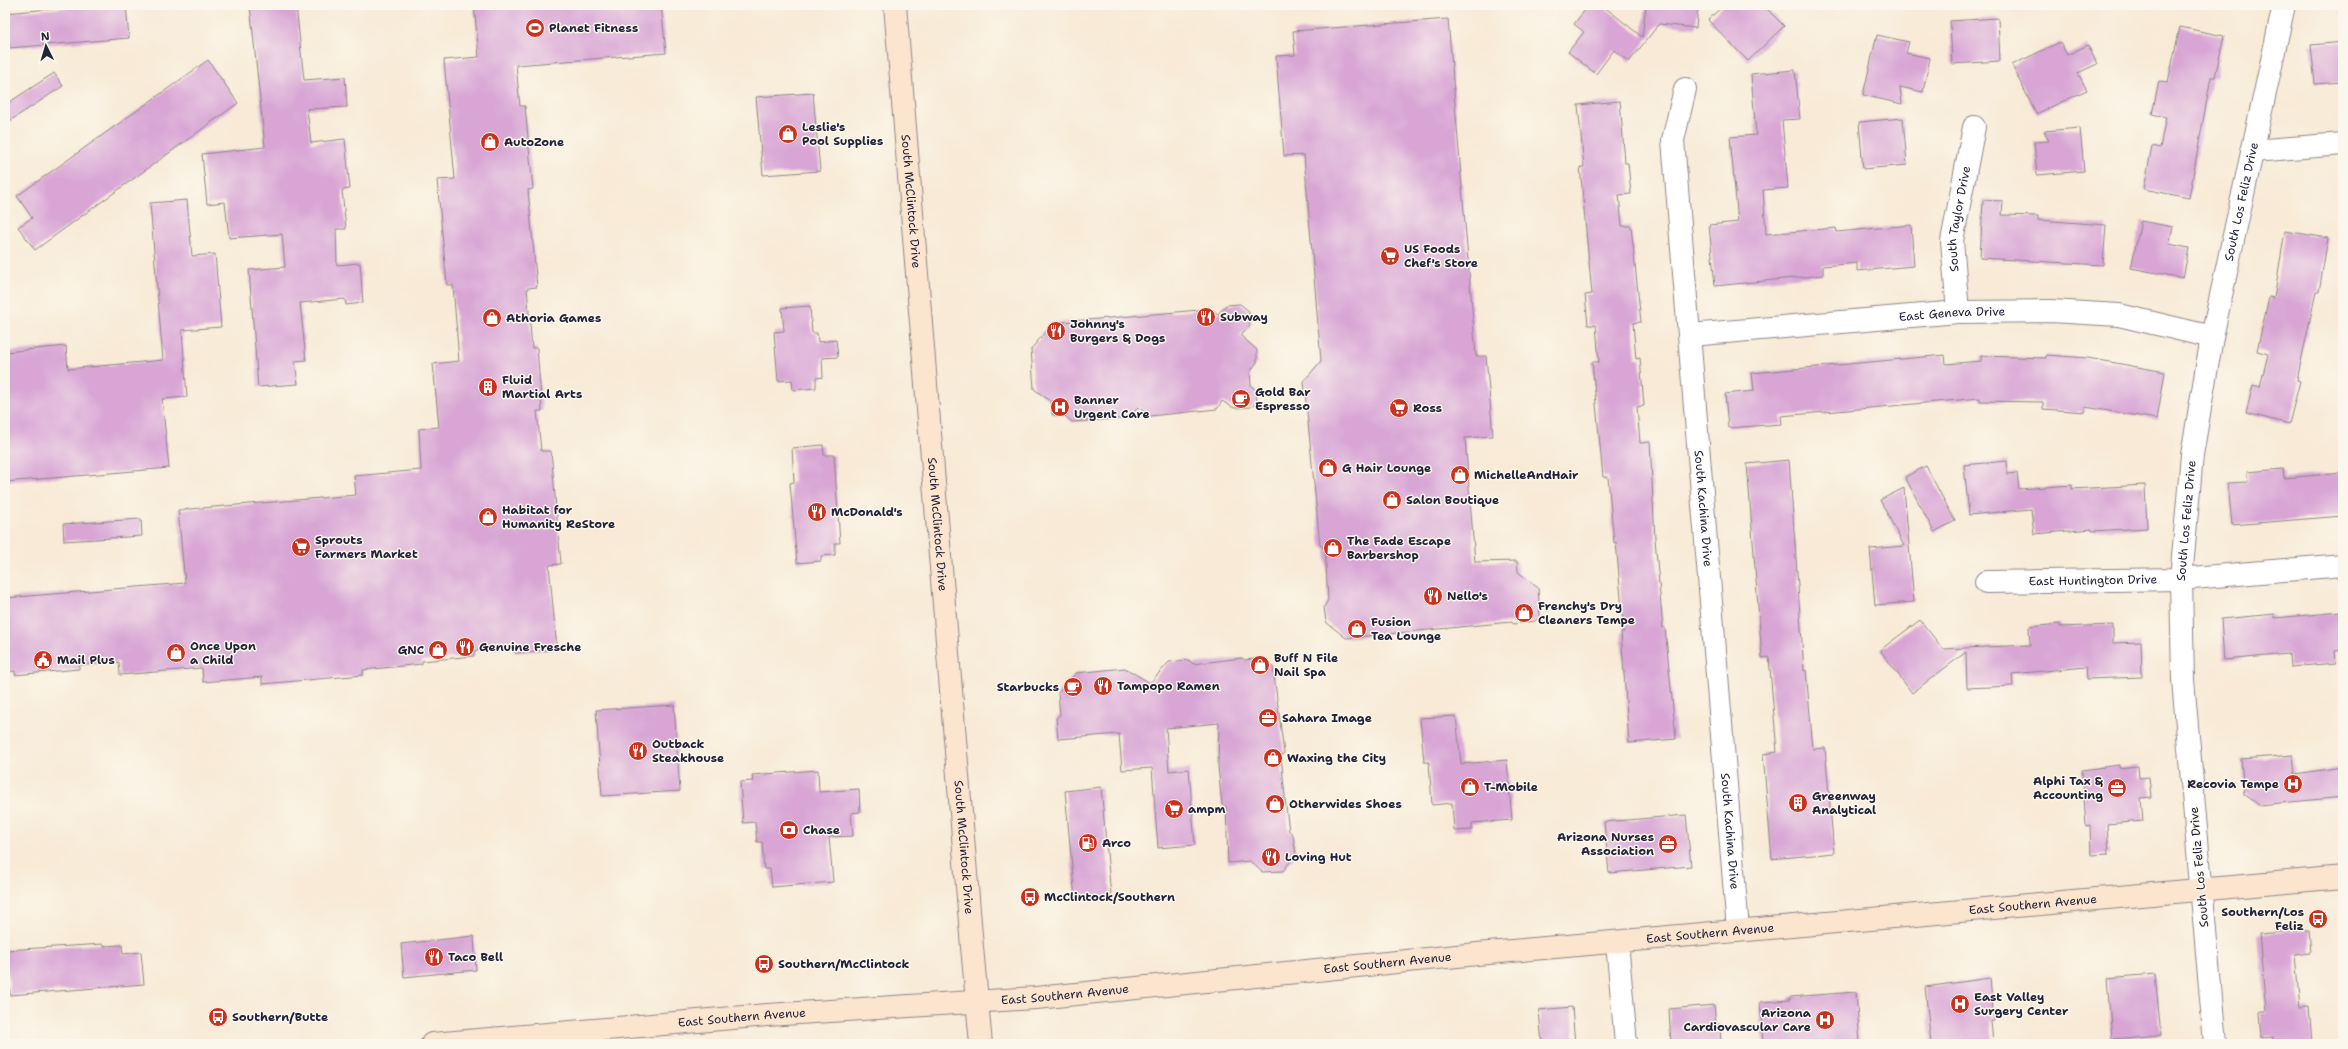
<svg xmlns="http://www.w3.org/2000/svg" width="2348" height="1049" viewBox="0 0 2348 1049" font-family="'Shantell Sans',sans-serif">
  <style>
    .building { fill: #d8a5d5 }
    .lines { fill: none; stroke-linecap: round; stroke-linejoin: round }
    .minor-casing { stroke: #8d8688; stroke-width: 24 }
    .secondary-casing { stroke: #8d8688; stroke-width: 24 }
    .minor { stroke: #fff; stroke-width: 22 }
    .secondary { stroke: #fce5cf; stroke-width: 22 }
    .labels { text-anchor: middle; stroke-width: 3; stroke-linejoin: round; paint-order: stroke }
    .poi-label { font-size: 12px; font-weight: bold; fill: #22223b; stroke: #fbf7ec; text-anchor: start }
    .street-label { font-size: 12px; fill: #22223b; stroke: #fbf7ec }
  </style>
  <rect width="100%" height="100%" fill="#fbf7ec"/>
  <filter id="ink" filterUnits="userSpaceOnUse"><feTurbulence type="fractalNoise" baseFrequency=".025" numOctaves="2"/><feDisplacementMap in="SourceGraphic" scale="8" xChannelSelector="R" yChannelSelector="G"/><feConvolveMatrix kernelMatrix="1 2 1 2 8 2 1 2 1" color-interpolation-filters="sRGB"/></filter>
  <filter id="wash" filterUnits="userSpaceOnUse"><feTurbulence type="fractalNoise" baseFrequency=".012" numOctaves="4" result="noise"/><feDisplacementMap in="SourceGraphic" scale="16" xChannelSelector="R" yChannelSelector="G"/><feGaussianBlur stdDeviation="0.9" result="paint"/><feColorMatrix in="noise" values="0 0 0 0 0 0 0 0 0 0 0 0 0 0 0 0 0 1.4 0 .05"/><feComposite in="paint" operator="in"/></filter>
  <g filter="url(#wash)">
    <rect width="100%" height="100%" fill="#f8ead6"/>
    <g id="blocks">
      <g class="building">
        <polygon points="93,5 126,5 129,38 9,48 6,13"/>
        <polygon points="250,5 296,5 304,80 345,77 347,107 307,109 311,143 345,139 350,189 342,190 346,229 336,229 337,265 360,263 363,303 346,305 345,299 300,303 306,360 295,361 298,384 258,387 249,270 285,267 282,234 229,238 225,202 207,204 202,154 265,147"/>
        <polygon points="474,5 661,5 666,53 516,65 520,106 525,106 533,189 528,190 537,287 527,288 532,348 537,348 542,411 537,411 541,451 551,451 561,564 549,565 557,649 515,653 514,647 474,651 474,656 422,661 422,664 363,670 363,675 262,684 262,677 203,682 202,668 120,675 119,662 79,665 79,669 15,675 15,671 5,672 5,598 185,583 178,510 356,495 354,476 421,470 419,429 439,427 433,364 459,361 453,285 447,285 437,180 455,179 444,60 479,57"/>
        <polygon points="1589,5 1602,5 1642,37 1646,5 1698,5 1696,28 1659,24 1629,62 1614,50 1596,74 1568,52 1584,32 1574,24"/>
        <polygon points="1724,5 1763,5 1784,26 1748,61 1708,20"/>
        <polygon points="1998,18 2000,61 1952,64 1950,21"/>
        <polygon points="1448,19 1476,356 1486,356 1493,436 1465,438 1475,562 1517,561 1518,572 1538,588 1540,616 1535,621 1514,624 1511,622 1346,638 1326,622 1324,607 1328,600 1325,549 1320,545 1304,381 1321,361 1304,155 1284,156 1276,56 1295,55 1293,31"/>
        <polygon points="2180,27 2224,36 2215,77 2211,77 2189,198 2144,189 2152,146 2160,148 2166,117 2152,114 2159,81 2168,82"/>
        <polygon points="1877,35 1909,42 1906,53 1930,58 1923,92 1900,87 1902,104 1863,95"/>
        <polygon points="2060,42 2067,55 2088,45 2097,64 2078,73 2087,90 2036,114 2012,65"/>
        <polygon points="2343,42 2343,82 2315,84 2311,45"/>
        <polygon points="208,60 238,103 35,250 18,227 32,218 17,196"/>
        <polygon points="1795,70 1800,119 1782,120 1788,188 1763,190 1766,234 1836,228 1837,232 1911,225 1914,266 1857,271 1857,263 1823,266 1823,275 1715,286 1709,225 1738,222 1730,137 1756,135 1751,74"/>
        <polygon points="54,73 63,86 5,124 5,105"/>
        <polygon points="813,93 820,171 763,175 756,97"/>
        <polygon points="1620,101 1625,163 1628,163 1631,194 1619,195 1622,226 1631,226 1641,322 1633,323 1636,359 1640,358 1644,406 1637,407 1640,443 1650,442 1655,539 1663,628 1665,628 1676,739 1629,743 1621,632 1624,632 1616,542 1614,543 1608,477 1603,477 1592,362 1599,362 1596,325 1588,325 1585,295 1592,294 1580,167 1584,167 1578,105"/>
        <polygon points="1903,118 1907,165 1863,169 1859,122"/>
        <polygon points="2080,128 2084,171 2037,175 2034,142 2049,141 2044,131"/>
        <polygon points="187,200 192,256 215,254 221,327 182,330 187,397 162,399 169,468 5,482 5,352 66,346 68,369 163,360 150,203"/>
        <polygon points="1983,200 2003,201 2002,215 2038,216 2038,220 2106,225 2103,265 1980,258"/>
        <polygon points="2141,221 2173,227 2169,244 2189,248 2183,278 2131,268"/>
        <polygon points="2285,231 2328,238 2319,292 2316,292 2297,380 2300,381 2289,424 2246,413 2253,385 2260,387 2268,354 2257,351 2269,297 2274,298"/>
        <polygon points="1240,304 1249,311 1250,326 1240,335 1257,350 1257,362 1250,372 1251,386 1256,390 1257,402 1251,407 1234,408 1222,401 1217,409 1150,416 1138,407 1130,418 1072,422 1063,414 1052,415 1052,405 1050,401 1034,389 1031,349 1053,323 1210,309 1218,314 1226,305"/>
        <polygon points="810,306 812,333 817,333 818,342 836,340 838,357 822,358 823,377 816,378 816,388 793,390 792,380 778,381 774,332 784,331 782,308"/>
        <polygon points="1945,355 1946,364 1981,361 1981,356 2046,358 2046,355 2088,358 2165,372 2157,419 2085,407 2085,412 2043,409 2043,402 1980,401 1980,398 1781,416 1782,424 1728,428 1725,394 1754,391 1752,373"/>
        <polygon points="823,445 824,455 834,455 840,543 835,543 835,555 821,556 821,561 797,563 790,483 794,482 792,448"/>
        <polygon points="1789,460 1804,671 1806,670 1813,749 1825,748 1834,853 1772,859 1763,754 1777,752 1769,657 1762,658 1747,464"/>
        <polygon points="2007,461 2008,474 2017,473 2019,489 2072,485 2072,489 2145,485 2147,528 2092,531 2092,529 2034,534 2031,509 1969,515 1964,465"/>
        <polygon points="1926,466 1955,521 1934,532 1905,477"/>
        <polygon points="2283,469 2284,478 2343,473 2343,516 2232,525 2228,483 2248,482 2247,472"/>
        <polygon points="1904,488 1914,602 1875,605 1870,549 1904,546 1880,500"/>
        <polygon points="141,519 142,536 64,541 63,524"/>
        <polygon points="2342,612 2343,650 2335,651 2336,663 2290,667 2289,654 2224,660 2221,619 2275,614 2275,618"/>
        <polygon points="1920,620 1943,649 2030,645 2029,627 2060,624 2060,627 2113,625 2113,643 2141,642 2142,677 2087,679 2086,667 2012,674 2013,686 1967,688 1966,652 1912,693 1880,650"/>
        <polygon points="1242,658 1245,660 1261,658 1273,667 1284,753 1281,756 1286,807 1289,831 1293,835 1296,854 1283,871 1262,872 1250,861 1228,863 1226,807 1222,805 1218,766 1219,723 1166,728 1169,771 1189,769 1195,845 1158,848 1152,768 1122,770 1119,734 1058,739 1056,718 1060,715 1058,693 1076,673 1125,668 1150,683 1169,662 1189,660 1193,664"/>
        <polygon points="674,705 680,791 602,796 596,710"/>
        <polygon points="1456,716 1461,764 1507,760 1512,820 1472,823 1472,830 1454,831 1452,803 1432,805 1429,762 1424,762 1420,718"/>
        <polygon points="2293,755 2295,774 2343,767 2343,797 2259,805 2244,794 2241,759"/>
        <polygon points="2119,765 2119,768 2138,766 2139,778 2149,777 2151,797 2141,798 2143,821 2107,824 2109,854 2091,855 2090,825 2086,826 2082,770"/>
        <polygon points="818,770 819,792 859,789 860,812 851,813 853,836 829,837 833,882 772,887 770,869 764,869 762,842 757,842 755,822 743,823 740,782 753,781 752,775"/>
        <polygon points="1101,787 1111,896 1075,899 1065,791"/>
        <polygon points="1686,815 1691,866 1609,873 1604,822"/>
        <polygon points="2309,930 2311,953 2295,955 2300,1008 2309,1007 2312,1044 2273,1044 2273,1037 2262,1038 2260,1012 2266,1012 2259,934"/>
        <polygon points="474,936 476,970 404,977 401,944"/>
        <polygon points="104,944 104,946 122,945 123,954 141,952 144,984 10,995 8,973 5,973 5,950"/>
        <polygon points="2155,974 2161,1035 2112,1039 2107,978"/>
        <polygon points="1990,978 1994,1021 1991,1021 1993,1044 1931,1044 1925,987"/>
        <polygon points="1856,992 1860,1044 1763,1044 1760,1002 1790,1000 1790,997"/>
        <polygon points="1714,1005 1716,1025 1720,1024 1721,1044 1671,1044 1669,1009"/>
        <polygon points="1572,1007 1575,1044 1542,1044 1539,1010"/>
      </g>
    </g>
  </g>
  <g filter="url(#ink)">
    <use href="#blocks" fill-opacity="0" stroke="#8d8688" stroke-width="1"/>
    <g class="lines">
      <defs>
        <g id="minor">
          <path id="s1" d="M1685,89L1673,140L1738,930"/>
          <polyline points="2252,151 2343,144"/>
          <path id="s2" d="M1958,312L1952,241L1974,127"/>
          <path id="s3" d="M1690,335L1958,312L2051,311L2119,315L2212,337"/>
          <path id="s4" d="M1986,582L2181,579L2343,565"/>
          <polyline points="1617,942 1626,1044"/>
          <path id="s5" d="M2215,1044L2183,680L2181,579L2192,455L2212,337L2284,5"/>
        </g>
        <g id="secondary">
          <path id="s6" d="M895,5L972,947L981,1044"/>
          <path id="s7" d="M432,1044L767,1015L1036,998L1477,954L2343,877"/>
        </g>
      </defs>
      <use href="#minor" class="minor-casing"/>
      <use href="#secondary" class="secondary-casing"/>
      <use href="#minor" class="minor"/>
      <use href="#secondary" class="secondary"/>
    </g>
  </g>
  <defs>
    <symbol id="stadium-disc" viewBox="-11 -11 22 22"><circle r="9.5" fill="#c8321e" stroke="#fbf7ec"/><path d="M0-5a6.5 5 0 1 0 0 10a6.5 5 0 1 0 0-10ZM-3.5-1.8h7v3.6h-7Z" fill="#fff"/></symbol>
    <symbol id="shop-disc" viewBox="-11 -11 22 22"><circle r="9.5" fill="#c8321e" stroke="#fbf7ec"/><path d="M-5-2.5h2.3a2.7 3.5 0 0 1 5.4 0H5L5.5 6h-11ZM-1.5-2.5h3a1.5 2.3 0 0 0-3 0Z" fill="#fff"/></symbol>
    <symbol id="supermarket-disc" viewBox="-11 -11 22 22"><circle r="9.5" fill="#c8321e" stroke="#fbf7ec"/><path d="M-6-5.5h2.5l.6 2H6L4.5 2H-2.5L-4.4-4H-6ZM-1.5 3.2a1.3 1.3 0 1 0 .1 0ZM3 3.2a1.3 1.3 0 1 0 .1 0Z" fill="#fff"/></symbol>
    <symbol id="restaurant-disc" viewBox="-11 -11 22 22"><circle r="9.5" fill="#c8321e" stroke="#fbf7ec"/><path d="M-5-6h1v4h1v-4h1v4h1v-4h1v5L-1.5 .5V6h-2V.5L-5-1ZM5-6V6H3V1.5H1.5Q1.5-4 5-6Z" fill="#fff"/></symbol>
    <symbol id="building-disc" viewBox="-11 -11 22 22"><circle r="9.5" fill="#c8321e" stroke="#fbf7ec"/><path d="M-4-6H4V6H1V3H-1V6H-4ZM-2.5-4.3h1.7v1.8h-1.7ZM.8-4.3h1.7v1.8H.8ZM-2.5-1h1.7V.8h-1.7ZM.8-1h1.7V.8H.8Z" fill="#fff"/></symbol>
    <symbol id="cafe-disc" viewBox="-11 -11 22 22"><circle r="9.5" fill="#c8321e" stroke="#fbf7ec"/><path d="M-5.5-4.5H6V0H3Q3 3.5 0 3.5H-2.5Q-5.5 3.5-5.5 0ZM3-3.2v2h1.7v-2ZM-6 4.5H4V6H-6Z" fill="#fff"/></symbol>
    <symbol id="hospital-disc" viewBox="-11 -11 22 22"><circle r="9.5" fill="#c8321e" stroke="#fbf7ec"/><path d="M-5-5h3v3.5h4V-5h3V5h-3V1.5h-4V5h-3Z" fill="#fff"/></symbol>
    <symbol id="civic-disc" viewBox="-11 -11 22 22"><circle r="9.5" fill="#c8321e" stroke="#fbf7ec"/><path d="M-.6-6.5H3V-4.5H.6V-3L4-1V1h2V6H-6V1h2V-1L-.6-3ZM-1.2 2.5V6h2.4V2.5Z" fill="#fff"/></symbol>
    <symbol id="office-disc" viewBox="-11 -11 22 22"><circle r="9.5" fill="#c8321e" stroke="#fbf7ec"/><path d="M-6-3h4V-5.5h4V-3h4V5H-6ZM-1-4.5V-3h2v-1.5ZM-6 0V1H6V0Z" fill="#fff"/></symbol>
    <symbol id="bank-disc" viewBox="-11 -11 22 22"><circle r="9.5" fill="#c8321e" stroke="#fbf7ec"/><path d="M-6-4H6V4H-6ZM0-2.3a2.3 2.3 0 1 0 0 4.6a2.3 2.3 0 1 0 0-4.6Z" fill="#fff"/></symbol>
    <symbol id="fuel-disc" viewBox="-11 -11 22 22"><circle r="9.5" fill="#c8321e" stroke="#fbf7ec"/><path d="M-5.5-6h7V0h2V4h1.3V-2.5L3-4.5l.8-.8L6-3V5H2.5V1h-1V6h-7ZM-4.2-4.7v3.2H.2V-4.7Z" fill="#fff"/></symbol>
    <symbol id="bus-disc" viewBox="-11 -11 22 22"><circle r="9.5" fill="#c8321e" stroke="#fbf7ec"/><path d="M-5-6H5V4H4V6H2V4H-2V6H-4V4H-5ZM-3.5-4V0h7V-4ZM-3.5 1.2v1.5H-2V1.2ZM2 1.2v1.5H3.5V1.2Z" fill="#fff"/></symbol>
  </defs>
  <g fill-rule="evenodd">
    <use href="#stadium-disc" x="524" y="17" width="22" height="22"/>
    <use href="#shop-disc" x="777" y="123" width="22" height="22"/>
    <use href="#shop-disc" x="479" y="131" width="22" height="22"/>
    <use href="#supermarket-disc" x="1379" y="245" width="22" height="22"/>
    <use href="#restaurant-disc" x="1195" y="306" width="22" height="22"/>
    <use href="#shop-disc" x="481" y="307" width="22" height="22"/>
    <use href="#restaurant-disc" x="1045" y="320" width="22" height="22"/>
    <use href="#building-disc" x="477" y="376" width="22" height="22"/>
    <use href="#cafe-disc" x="1230" y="388" width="22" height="22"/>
    <use href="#hospital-disc" x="1049" y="396" width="22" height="22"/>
    <use href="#supermarket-disc" x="1388" y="397" width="22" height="22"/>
    <use href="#shop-disc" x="1317" y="457" width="22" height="22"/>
    <use href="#shop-disc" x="1449" y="464" width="22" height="22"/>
    <use href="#shop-disc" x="1381" y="489" width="22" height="22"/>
    <use href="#restaurant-disc" x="806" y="501" width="22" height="22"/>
    <use href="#shop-disc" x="477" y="506" width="22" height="22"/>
    <use href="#supermarket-disc" x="290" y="536" width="22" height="22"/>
    <use href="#shop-disc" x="1322" y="537" width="22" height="22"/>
    <use href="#restaurant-disc" x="1422" y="585" width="22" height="22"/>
    <use href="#shop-disc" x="1513" y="602" width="22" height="22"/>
    <use href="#shop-disc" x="1346" y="618" width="22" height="22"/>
    <use href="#restaurant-disc" x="454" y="636" width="22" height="22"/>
    <use href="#shop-disc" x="427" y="639" width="22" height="22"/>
    <use href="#shop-disc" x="165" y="642" width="22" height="22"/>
    <use href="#civic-disc" x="32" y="649" width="22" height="22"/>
    <use href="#shop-disc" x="1249" y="654" width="22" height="22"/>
    <use href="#restaurant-disc" x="1092" y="675" width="22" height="22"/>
    <use href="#cafe-disc" x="1062" y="676" width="22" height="22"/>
    <use href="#office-disc" x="1257" y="707" width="22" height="22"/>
    <use href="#restaurant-disc" x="627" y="740" width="22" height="22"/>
    <use href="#shop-disc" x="1262" y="747" width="22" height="22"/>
    <use href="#hospital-disc" x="2282" y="773" width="22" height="22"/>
    <use href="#shop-disc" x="1459" y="776" width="22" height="22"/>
    <use href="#office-disc" x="2106" y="777" width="22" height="22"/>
    <use href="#building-disc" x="1787" y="792" width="22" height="22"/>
    <use href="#shop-disc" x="1264" y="793" width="22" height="22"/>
    <use href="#supermarket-disc" x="1163" y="798" width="22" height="22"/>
    <use href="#bank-disc" x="778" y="819" width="22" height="22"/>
    <use href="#fuel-disc" x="1077" y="832" width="22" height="22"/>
    <use href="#office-disc" x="1657" y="833" width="22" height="22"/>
    <use href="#restaurant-disc" x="1260" y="846" width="22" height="22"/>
    <use href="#bus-disc" x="1019" y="886" width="22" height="22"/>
    <use href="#bus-disc" x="2307" y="908" width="22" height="22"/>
    <use href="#restaurant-disc" x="423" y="946" width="22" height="22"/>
    <use href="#bus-disc" x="753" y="953" width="22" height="22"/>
    <use href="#hospital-disc" x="1949" y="993" width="22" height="22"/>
    <use href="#bus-disc" x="207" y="1006" width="22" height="22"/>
    <use href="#hospital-disc" x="1814" y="1009" width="22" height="22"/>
  </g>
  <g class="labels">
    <g class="poi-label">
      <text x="549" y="32">Planet Fitness</text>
      <text x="802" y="131">Leslie's<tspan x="802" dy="14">Pool Supplies</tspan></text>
      <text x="504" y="146">AutoZone</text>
      <text x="1404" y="253">US Foods<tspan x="1404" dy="14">Chef's Store</tspan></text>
      <text x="1220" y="321">Subway</text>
      <text x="506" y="322">Athoria Games</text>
      <text x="1070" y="328">Johnny's<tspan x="1070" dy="14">Burgers &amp; Dogs</tspan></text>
      <text x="502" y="384">Fluid<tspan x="502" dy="14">Martial Arts</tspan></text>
      <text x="1255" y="396">Gold Bar<tspan x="1255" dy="14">Espresso</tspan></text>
      <text x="1074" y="404">Banner<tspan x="1074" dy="14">Urgent Care</tspan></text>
      <text x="1413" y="412">Ross</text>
      <text x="1342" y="472">G Hair Lounge</text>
      <text x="1474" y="479">MichelleAndHair</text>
      <text x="1406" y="504">Salon Boutique</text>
      <text x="502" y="514">Habitat for<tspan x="502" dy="14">Humanity ReStore</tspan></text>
      <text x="831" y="516">McDonald's</text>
      <text x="315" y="544">Sprouts<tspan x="315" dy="14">Farmers Market</tspan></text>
      <text x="1347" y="545">The Fade Escape<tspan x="1347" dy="14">Barbershop</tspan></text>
      <text x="1447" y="600">Nello's</text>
      <text x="1538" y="610">Frenchy's Dry<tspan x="1538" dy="14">Cleaners Tempe</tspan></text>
      <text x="1371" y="626">Fusion<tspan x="1371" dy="14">Tea Lounge</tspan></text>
      <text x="190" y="650">Once Upon<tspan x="190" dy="14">a Child</tspan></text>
      <text x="479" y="651">Genuine Fresche</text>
      <text x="424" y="654" text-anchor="end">GNC</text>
      <text x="1274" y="662">Buff N File<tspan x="1274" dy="14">Nail Spa</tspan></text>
      <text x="57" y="664">Mail Plus</text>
      <text x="1117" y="690">Tampopo Ramen</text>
      <text x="1059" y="691" text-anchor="end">Starbucks</text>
      <text x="1282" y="722">Sahara Image</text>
      <text x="652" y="748">Outback<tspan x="652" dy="14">Steakhouse</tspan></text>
      <text x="1287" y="762">Waxing the City</text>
      <text x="2103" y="785" text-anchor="end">Alphi Tax &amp;<tspan x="2103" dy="14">Accounting</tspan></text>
      <text x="2279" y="788" text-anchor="end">Recovia Tempe</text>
      <text x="1484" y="791">T-Mobile</text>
      <text x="1812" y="800">Greenway<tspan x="1812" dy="14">Analytical</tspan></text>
      <text x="1289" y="808">Otherwides Shoes</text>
      <text x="1188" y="813">ampm</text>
      <text x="803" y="834">Chase</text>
      <text x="1654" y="841" text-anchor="end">Arizona Nurses<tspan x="1654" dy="14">Association</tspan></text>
      <text x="1102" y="847">Arco</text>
      <text x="1285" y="861">Loving Hut</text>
      <text x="1044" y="901">McClintock/Southern</text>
      <text x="2304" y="916" text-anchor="end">Southern/Los<tspan x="2304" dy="14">Feliz</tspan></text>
      <text x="448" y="961">Taco Bell</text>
      <text x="778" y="968">Southern/McClintock</text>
      <text x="1974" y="1001">East Valley<tspan x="1974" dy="14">Surgery Center</tspan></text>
      <text x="1811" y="1017" text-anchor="end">Arizona<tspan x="1811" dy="14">Cardiovascular Care</tspan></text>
      <text x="232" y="1021">Southern/Butte</text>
    </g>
    <g class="street-label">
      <text dy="4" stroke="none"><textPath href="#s5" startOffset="849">South Los Feliz Drive</textPath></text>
      <text dy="4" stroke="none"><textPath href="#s6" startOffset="197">South McClintock Drive</textPath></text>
      <text dy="4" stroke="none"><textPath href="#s2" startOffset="94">South Taylor Drive</textPath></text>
      <text dy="4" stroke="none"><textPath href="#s3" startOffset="263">East Geneva Drive</textPath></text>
      <text dy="4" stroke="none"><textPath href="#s1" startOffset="422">South Kachina Drive</textPath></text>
      <text dy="4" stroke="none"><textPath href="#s5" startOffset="525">South Los Feliz Drive</textPath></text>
      <text dy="4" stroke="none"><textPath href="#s6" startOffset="521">South McClintock Drive</textPath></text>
      <text dy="4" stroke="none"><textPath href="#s4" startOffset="107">East Huntington Drive</textPath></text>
      <text dy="4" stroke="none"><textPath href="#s1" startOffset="746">South Kachina Drive</textPath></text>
      <text dy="4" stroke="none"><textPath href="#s6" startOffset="845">South McClintock Drive</textPath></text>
      <text transform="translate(2199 867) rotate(-95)" y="4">South Los Feliz Drive</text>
      <text dy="4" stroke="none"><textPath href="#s7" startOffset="1607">East Southern Avenue</textPath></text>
      <text dy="4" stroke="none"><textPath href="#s7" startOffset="1283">East Southern Avenue</textPath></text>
      <text dy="4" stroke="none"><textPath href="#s7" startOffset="959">East Southern Avenue</textPath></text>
      <text dy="4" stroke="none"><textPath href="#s7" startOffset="635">East Southern Avenue</textPath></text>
      <text dy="4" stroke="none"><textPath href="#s7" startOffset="311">East Southern Avenue</textPath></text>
    </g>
  </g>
  <rect width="2348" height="1049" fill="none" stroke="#fbf7ec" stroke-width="20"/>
  <g transform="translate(46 46) rotate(355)" stroke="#fbf7ec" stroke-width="3" paint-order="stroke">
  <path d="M0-3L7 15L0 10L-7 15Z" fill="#22223b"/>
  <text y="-6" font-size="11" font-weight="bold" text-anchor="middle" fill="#22223b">N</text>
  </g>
</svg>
